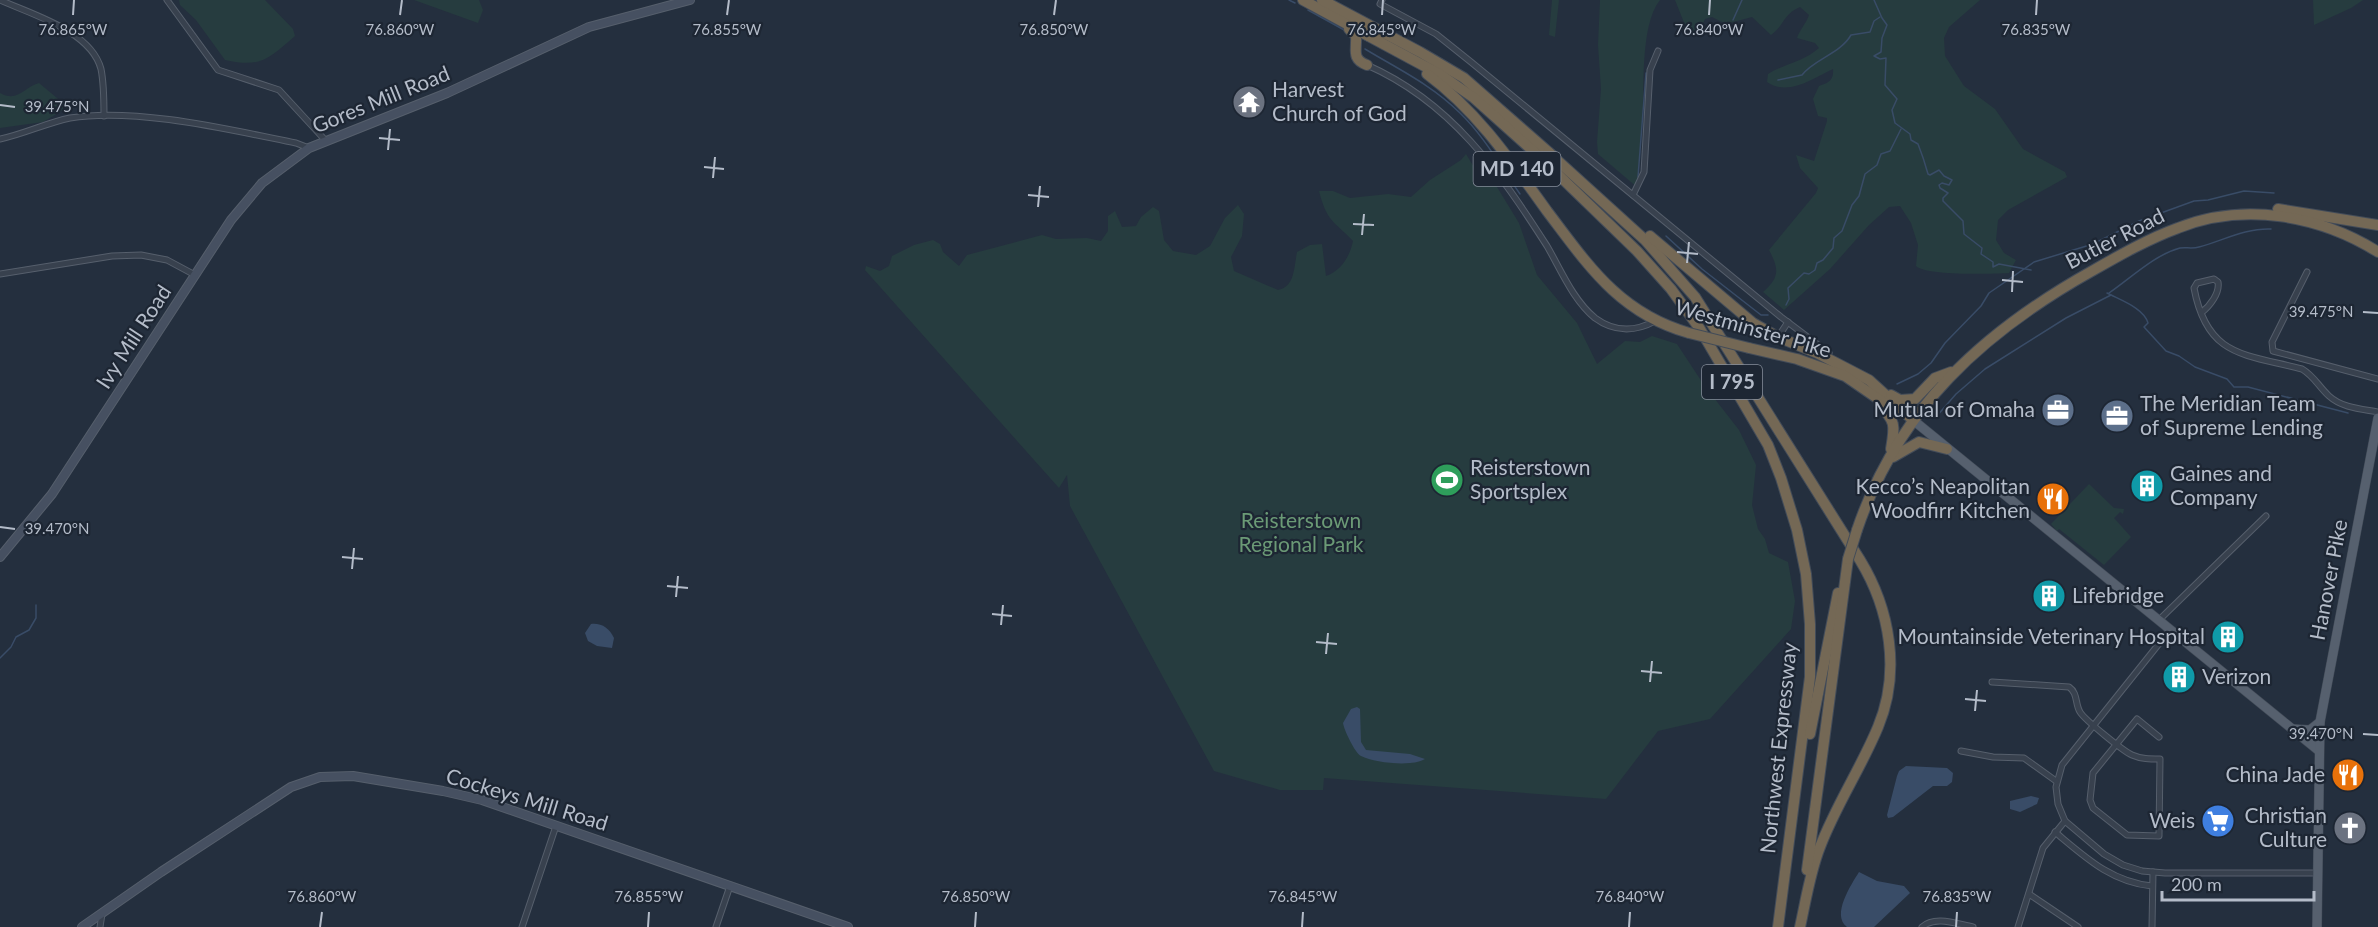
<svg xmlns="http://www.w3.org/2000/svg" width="2378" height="927" viewBox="0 0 2378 927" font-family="Lato,sans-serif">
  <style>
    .green { fill: #263c3f }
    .water { fill: #394c67 }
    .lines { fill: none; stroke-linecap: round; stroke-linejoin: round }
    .stream { stroke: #394c67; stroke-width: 1.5 }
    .street-casing { stroke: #565f6c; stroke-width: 7 }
    .secondary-casing { stroke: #565f6c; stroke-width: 10 }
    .primary-casing { stroke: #414a57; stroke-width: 10 }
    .highway-casing { stroke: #434c59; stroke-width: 12 }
    .street { stroke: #38414e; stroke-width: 5 }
    .secondary { stroke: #465061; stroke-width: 8 }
    .primary { stroke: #56606e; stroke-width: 9 }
    .highway { stroke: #746855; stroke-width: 10 }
    .highway-bridge-casing { stroke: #434c59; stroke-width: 12; stroke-linecap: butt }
    .highway-bridge { stroke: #746855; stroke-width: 10 }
    .ticks { fill: none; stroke: #b4bcc9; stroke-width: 2 }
    .labels { text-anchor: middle; stroke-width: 4.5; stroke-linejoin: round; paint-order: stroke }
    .shield { fill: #1d2633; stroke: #878f9c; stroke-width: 1.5 }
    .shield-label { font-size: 20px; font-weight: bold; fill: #b4bcc9 }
    .poi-label { font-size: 21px; fill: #b4bcc9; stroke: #1d2633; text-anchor: start }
    .street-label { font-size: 21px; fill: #b4bcc9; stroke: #1d2633 }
    .park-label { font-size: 21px; fill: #6b9a76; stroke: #1d2633 }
    .ticks-label { font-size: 15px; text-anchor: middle; fill: #b4bcc9; stroke: #1d2633; stroke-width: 4.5; stroke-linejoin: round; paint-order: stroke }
  </style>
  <rect width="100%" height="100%" fill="#242f3e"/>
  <g class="green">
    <path d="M179,0H265L293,29L295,36C268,59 262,68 225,60L196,20L180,5Z"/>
    <polygon points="414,0 479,0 483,10 478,23"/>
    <polygon points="1552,0 1559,0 1555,37 1549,35"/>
    <path d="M1600,0H1660C1639,26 1645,94 1642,128C1640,148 1638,167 1638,188L1598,154L1597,142L1601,89L1598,45Z"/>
    <path d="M1675,0H1980L1949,27L1944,38L1945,56L1964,86L1995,109L2023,149L2065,172L2067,177L2008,210L1998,220L1996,240L2004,253L2016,260L2009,273C1991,274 1927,276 1916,266L1918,245L1911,223L1900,206L1889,207L1869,225L1830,269L1784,310L1763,292C1780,277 1779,269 1769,250L1816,193L1818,188L1800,168L1796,155L1814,161L1827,121V118L1818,116L1813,99L1819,86C1829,83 1834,80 1833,69C1813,78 1789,97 1767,82L1768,74C1784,64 1805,61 1819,48L1815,43L1797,38C1800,29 1806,24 1809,15L1800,7C1783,14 1784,26 1771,35L1752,17L1726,24L1712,17L1705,19L1700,30L1692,33L1685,25Z"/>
    <polygon points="2313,0 2363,0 2351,8 2314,25"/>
    <path d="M39,83L63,103V110L43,122L0,128V93C18,103 24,87 39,83Z"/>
    <path d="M1466,154L1480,177L1486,169L1519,223L1537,275L1577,323L1597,364L1625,341L1640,342L1652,336L1677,344L1704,385L1739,430L1756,465L1752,505L1758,529L1765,539L1769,553L1788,562L1795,601L1791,629L1710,719L1658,731L1606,799L1324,778L1323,790H1280L1214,771L1070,506L1067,475L1059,488L865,270L866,266L880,271L889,266L892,256L914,245L933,240L940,244L943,252L959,266L967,255L1042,235L1056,239L1087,238L1101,241L1108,231V216L1115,211L1122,227L1136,226L1141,217L1153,207L1159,211L1164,240L1173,251L1196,255L1210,246L1225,218L1238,205L1244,214L1242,236L1231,257L1234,271L1278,290C1295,287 1294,267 1297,252L1310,245L1322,244L1326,276C1341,271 1350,256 1353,241C1333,220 1327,222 1319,191H1333L1350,198L1388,194L1411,197L1430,180L1461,160Z"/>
    <polygon points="2089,484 2114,508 2124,509 2123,514 2120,512 2114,518 2131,537 2104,565 2059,529 2057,531 2051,524"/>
  </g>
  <g class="water">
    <path d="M591,624C602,623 609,628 614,638L612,648L597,646L588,641L585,633Z"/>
    <path d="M1357,707L1360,709L1361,742L1366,750L1410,754L1425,759C1412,767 1375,763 1361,756C1355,753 1344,730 1343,723L1351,709Z"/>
    <polygon points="1906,766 1947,768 1953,773 1952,782 1947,786 1933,786 1893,817 1888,818 1887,815 1897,776 1899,771"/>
    <polygon points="2031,796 2039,798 2037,804 2020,812 2010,809 2010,801"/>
    <path d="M1859,872L1877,881L1904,886L1910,893L1874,927H1847C1831,915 1851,885 1859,872Z"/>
  </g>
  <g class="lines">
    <g class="stream">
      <polyline points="1289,0 1295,3"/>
      <path d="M1874,0L1882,18L1887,25L1882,38L1881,52L1874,56L1880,59L1886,58L1885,85L1897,99L1892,110L1895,123L1910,134L1911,140L1918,144C1922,154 1925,163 1928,174L1930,175L1939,170L1944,176L1952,180L1949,185L1942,183L1939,185L1940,188L1948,193L1943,198V201L1963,221L1964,234L1982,248L1981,254L1993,262V267L1999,264L2031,270"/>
      <polyline points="1308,10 1346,31"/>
      <polyline points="1733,20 1742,0"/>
      <path d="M1365,49C1398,69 1432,85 1460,113C1484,136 1501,167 1520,194"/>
      <path d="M1778,80L1802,75C1814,59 1840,54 1851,35L1870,32L1874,21L1880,17"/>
      <polyline points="1638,177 1646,73"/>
      <polyline points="1666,236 1702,269 1761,315 1768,315"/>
      <path d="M2107,293C2120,300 2144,308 2148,323L2144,327L2166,351L2179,356L2195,367L2227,379L2234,387H2248L2348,413"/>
      <path d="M2109,293C2131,278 2154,255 2180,248C2186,247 2192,249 2199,247C2222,241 2245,228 2271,229"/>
      <polyline points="1786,305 1789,299 1788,288 1804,273 1809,274 1815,270 1817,263 1823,260 1833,248 1834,238 1842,231 1852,205 1859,196 1865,174 1877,165 1881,154 1890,151 1901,129"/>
      <polyline points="1897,384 1918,374 1931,363 1945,343 1981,306 1989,293 2034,262 2093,244 2139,221 2194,201 2208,200 2244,191 2274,193"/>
      <polyline points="1936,417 1956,394 1985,369 2066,318 2111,295"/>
      <polyline points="0,658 11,647 16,637 29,630 36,618 36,605"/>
    </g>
    <defs>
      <g id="street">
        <path d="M0,0C33,15 91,31 101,69C104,84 104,101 104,116"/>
        <polyline points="167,0 218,70 279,90 326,141"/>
        <polyline points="1382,0 1380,4 1436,34 1471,62 1781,317 1829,353 1827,356"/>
        <path d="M1367,65C1451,102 1499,171 1547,246C1561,270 1573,300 1595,318C1614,332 1635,332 1655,321"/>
        <path d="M0,139C24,134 46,123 70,118C135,107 231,130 296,143L309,148"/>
        <polyline points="1633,195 1644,172 1650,70 1658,51"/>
        <polyline points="2307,272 2272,342 2273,351 2378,379"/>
        <polyline points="0,274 112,256 141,255 167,260 195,275"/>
        <path d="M2201,313C2210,306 2220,293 2218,282L2214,279L2197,283L2194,288C2207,357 2244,354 2302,369C2314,376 2319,387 2329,396C2342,408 2362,409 2378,412"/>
        <polyline points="1778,337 1788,322"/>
        <polyline points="2159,620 2266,516"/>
        <polyline points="2170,630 2062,765 2056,787 2058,804 2065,821 2104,854 2123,865 2142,871 2165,873 2317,873"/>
        <path d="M1992,682L2069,687C2078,693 2075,704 2080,712C2085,720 2123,751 2132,755C2141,759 2150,759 2160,759L2159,836L2127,835L2093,808L2090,800L2093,773L2137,719L2159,737"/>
        <polyline points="1961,751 1993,757 2024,758 2056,781"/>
        <path d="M2055,832C2085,857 2111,882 2152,886"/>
        <polyline points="2029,894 2078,927"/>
        <polyline points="100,927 102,914"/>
        <polyline points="522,927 556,826"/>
        <polyline points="716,927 730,886"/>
        <path d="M1922,927C1935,915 1957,924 1973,927"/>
        <polyline points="2018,927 2043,848 2065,821"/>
        <polyline points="2152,927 2153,872"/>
      </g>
      <g id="secondary">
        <polyline points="0,557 52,494 231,220 262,183 309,148 447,93 589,27 690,0"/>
        <polyline points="82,927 161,872 291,787 320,777 353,776 443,791 482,800 848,927"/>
      </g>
      <g id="primary">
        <polyline points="1913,420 2318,750"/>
        <polyline points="2292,729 2310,730 2320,722"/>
        <polyline points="2317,927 2320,722 2378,418"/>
      </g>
      <g id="highway">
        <polyline points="1303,0 1369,36"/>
        <polyline points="1322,0 1420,52 1464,78 1553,156"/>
        <path d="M1349,29L1356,36C1357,50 1351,59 1367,65"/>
        <polyline points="1363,33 1441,75 1474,98 1542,159 1637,251 1671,289 1700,329 1768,445 1781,478 1797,530 1806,574 1810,624 1810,677 1778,927"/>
        <path d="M1427,74C1477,111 1511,161 1547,211C1588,265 1619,313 1689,333"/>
        <path d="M1548,152L1645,240L1695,297L1860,560C1890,609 1901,672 1878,727C1861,768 1836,805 1820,847C1810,872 1806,900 1800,927"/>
        <polyline points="2278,209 2378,225"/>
        <polyline points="1650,236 1753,323 1778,337 1817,353 1869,380 1913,420"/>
        <polyline points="1749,348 1797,359 1845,376 1890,407"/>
        <polyline points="1891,395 1900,400 1915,399 1935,378 1951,372"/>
        <path d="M1879,404C1896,422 1895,425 1891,449"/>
        <polyline points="1893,457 1919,442 1947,449"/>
        <path d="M1857,530C1898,409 1983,332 2092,271C2120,255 2148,239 2178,228C2244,202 2319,215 2378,252"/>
        <polyline points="1810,734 1838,593"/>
        <polyline points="1807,870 1848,559"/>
      </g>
    </defs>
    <use href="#street" class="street-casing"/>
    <use href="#secondary" class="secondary-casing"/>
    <use href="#primary" class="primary-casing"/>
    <use href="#highway" class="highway-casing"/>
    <use href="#street" class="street"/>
    <use href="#secondary" class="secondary"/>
    <use href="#primary" class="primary"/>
    <use href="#highway" class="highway"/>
    <defs>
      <g id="highway-bridge">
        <polyline points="1689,333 1749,348"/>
        <polyline points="1848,559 1857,530"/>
      </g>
    </defs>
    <use href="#highway-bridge" class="highway-bridge-casing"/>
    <use href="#highway-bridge" class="highway-bridge"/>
  </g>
  <path class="ticks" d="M73,15L74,0M400,15L402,0M727,15L729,0M1054,15L1056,0M1382,15L1383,0M1709,15L1710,0M2036,15L2037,0M0,105L15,107M379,138L400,140M388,150L390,129M704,167L724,169M713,178L715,157M1028,195L1049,197M1038,207L1040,186M1353,224L1374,225M1362,235L1364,214M1677,252L1698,254M1687,263L1689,242M2002,280L2023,282M2012,292L2013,271M2363,312L2378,313M0,527L15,529M342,557L363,559M352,569L354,548M667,586L688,588M676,597L678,576M992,614L1012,616M1001,625L1003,605M1316,642L1337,644M1326,654L1328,633M1641,671L1662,673M1650,682L1652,661M1965,699L1986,701M1975,711L1977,690M2363,734L2378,735M320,927L322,912M648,927L649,912M975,927L976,912M1302,927L1303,912M1629,927L1630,912M1956,927L1957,912"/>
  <defs>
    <symbol id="temple-disc" viewBox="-11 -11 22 22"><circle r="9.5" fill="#6b7280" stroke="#1d2633"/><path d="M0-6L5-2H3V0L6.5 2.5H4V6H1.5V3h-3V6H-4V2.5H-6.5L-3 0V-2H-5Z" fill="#fff"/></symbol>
    <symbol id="office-disc" viewBox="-11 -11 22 22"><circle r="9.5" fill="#5c6f8a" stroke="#1d2633"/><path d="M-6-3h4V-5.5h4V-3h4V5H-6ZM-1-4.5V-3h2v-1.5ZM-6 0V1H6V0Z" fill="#fff"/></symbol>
    <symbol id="stadium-disc" viewBox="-11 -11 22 22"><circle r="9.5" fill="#2e9e5b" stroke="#1d2633"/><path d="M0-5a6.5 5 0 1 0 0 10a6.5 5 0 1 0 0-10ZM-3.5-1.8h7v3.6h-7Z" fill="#fff"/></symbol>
    <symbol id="building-disc" viewBox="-11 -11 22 22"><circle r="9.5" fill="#0f9aa8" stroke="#1d2633"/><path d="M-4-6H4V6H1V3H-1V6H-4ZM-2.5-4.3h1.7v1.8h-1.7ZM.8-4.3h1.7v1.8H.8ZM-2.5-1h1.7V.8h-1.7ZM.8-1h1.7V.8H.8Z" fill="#fff"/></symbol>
    <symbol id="restaurant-disc" viewBox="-11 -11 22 22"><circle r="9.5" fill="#e8710a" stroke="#1d2633"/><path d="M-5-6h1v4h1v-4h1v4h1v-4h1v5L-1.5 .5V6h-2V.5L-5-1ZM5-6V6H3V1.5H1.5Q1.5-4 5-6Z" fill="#fff"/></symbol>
    <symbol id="supermarket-disc" viewBox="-11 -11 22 22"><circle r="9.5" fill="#3f7fe0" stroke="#1d2633"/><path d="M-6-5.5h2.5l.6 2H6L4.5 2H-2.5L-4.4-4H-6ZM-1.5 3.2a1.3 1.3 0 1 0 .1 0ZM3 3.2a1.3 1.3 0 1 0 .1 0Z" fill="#fff"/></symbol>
    <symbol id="church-disc" viewBox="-11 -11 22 22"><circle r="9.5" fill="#6b7280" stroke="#1d2633"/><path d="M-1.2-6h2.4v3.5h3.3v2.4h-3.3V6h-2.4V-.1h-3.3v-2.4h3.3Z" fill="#fff"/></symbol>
  </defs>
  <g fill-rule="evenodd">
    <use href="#temple-disc" x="1230" y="83" width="38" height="38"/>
    <use href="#office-disc" x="2039" y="391" width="38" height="38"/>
    <use href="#office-disc" x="2098" y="397" width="38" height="38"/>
    <use href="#stadium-disc" x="1428" y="461" width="38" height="38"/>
    <use href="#building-disc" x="2128" y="467" width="38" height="38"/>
    <use href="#restaurant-disc" x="2034" y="480" width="38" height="38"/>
    <use href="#building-disc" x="2030" y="577" width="38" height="38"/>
    <use href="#building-disc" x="2209" y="618" width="38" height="38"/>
    <use href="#building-disc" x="2160" y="658" width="38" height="38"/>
    <use href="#restaurant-disc" x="2329" y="756" width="38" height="38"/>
    <use href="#supermarket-disc" x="2199" y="802" width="38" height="38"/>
    <use href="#church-disc" x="2331" y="809" width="38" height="38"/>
  </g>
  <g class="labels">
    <g class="shield">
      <rect x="1473.5" y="152" width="87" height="34" rx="4.5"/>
      <rect x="1702" y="365" width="60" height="34" rx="4.5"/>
    </g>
    <g class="shield-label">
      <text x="1517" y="176">MD 140</text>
      <text x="1732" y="389">I 795</text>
    </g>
    <g class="poi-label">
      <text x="1272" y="97">Harvest<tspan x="1272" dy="24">Church of God</tspan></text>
      <text x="2140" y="411">The Meridian Team<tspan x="2140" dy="24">of Supreme Lending</tspan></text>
      <text x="2035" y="417" text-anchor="end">Mutual of Omaha</text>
      <text x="1470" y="475">Reisterstown<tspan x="1470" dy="24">Sportsplex</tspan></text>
      <text x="2170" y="481">Gaines and<tspan x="2170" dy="24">Company</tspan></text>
      <text x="2030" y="494" text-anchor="end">Kecco’s Neapolitan<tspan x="2030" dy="24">Woodfirr Kitchen</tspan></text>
      <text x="2072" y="603">Lifebridge</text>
      <text x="2205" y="644" text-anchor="end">Mountainside Veterinary Hospital</text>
      <text x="2202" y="684">Verizon</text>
      <text x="2325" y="782" text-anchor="end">China Jade</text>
      <text x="2327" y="823" text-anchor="end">Christian<tspan x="2327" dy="24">Culture</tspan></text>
      <text x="2195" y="828" text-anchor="end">Weis</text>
    </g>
    <g class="street-label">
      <text transform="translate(381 100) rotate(-22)" y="7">Gores Mill Road</text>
      <text transform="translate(2115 239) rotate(-27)" y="7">Butler Road</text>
      <text transform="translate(1753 329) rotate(16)" y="7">Westminster Pike</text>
      <text transform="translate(134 337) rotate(-57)" y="7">Ivy Mill Road</text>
      <text transform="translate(2329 580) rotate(-79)" y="7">Hanover Pike</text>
      <text transform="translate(1779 748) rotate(-84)" y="7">Northwest Expressway</text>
      <text transform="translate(527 800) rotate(17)" y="7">Cockeys Mill Road</text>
    </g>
    <g class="park-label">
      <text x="1301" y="528">Reisterstown<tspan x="1301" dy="24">Regional Park</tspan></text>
    </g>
  </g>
  <g class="ticks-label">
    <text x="73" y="35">76.865°W</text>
    <text x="400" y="35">76.860°W</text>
    <text x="727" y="35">76.855°W</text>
    <text x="1054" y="35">76.850°W</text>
    <text x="1382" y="35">76.845°W</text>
    <text x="1709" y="35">76.840°W</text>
    <text x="2036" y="35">76.835°W</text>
    <text x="57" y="112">39.475°N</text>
    <text x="2321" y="317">39.475°N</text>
    <text x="57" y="534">39.470°N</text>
    <text x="2321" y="739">39.470°N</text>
    <text x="322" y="902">76.860°W</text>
    <text x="649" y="902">76.855°W</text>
    <text x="976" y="902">76.850°W</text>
    <text x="1303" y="902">76.845°W</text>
    <text x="1630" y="902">76.840°W</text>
    <text x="1957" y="902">76.835°W</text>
  </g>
  <path d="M2162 891v9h152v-9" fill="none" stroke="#b4bcc9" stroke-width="3"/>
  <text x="2171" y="891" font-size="18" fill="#b4bcc9" stroke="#1d2633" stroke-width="4.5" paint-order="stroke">200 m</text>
</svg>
